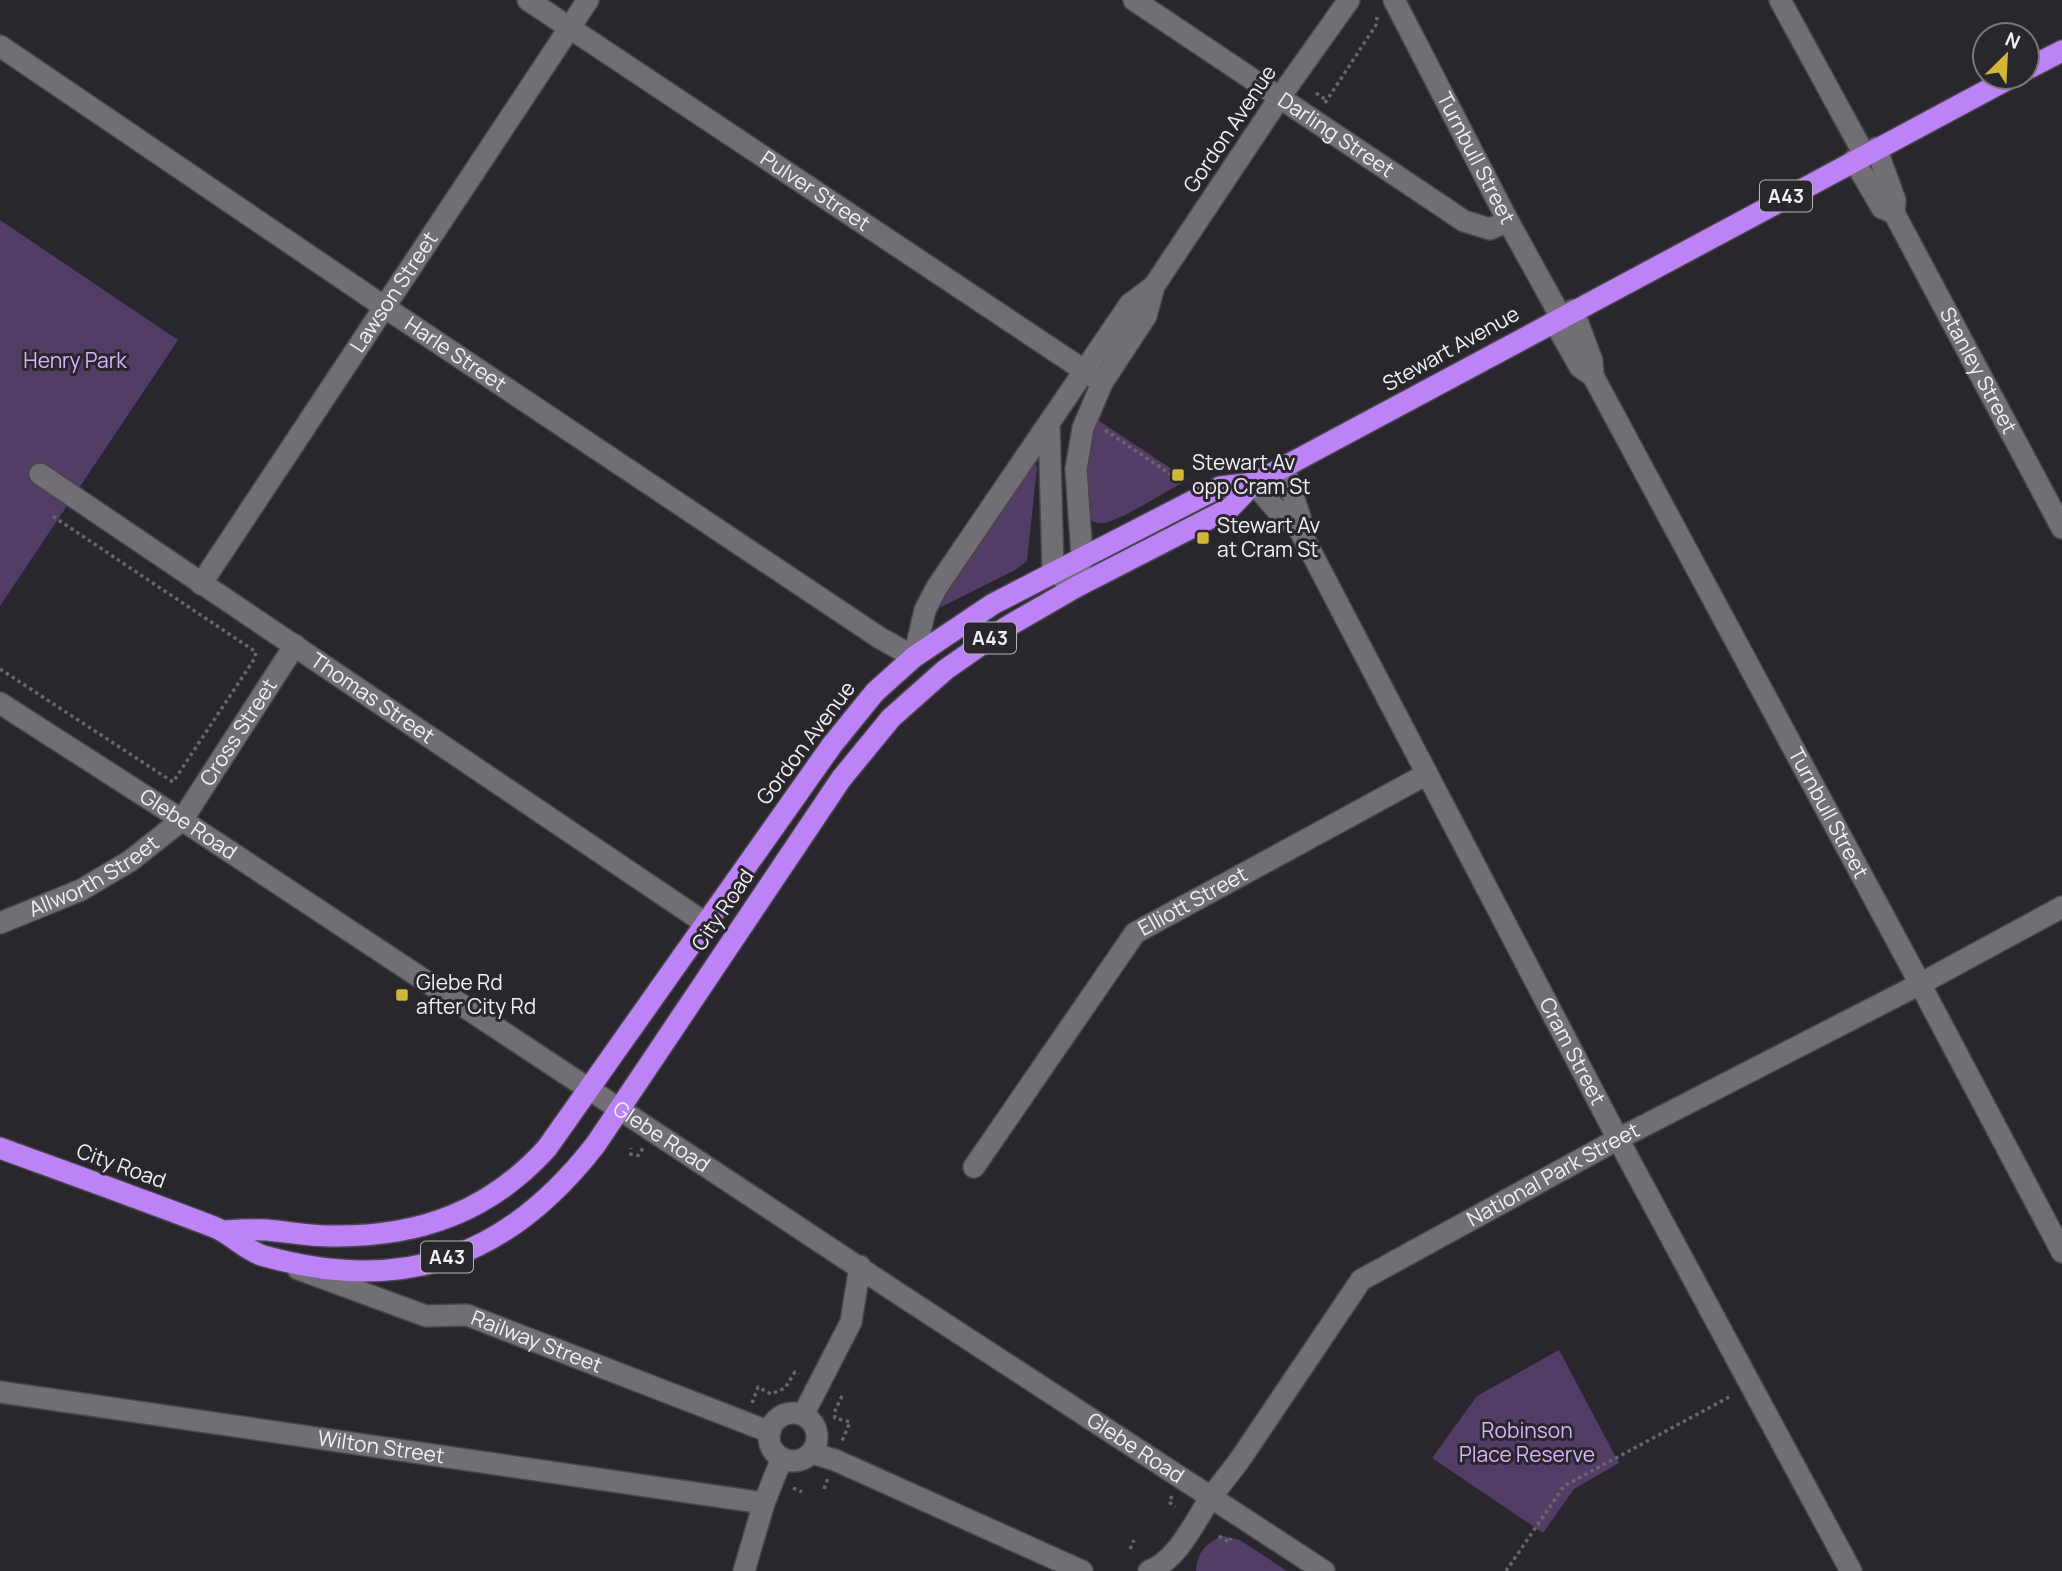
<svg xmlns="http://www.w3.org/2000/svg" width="2062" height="1571" viewBox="0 0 2062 1571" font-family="Manrope,sans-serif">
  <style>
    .green { fill: #513d66 }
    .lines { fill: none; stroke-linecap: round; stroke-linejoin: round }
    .street-casing { stroke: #48454b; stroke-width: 24 }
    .secondary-casing { stroke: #48454b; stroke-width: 24 }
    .highway-casing { stroke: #48454b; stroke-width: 24 }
    .path { stroke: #68656c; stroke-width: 3.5; stroke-dasharray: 3.5 3.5; stroke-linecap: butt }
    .street { stroke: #726e76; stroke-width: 21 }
    .secondary { stroke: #726e76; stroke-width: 21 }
    .highway { stroke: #bd83f6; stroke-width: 21 }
    .poi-dot { fill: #d3b635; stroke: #29262d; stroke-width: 2.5 }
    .labels { text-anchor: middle; stroke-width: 6; stroke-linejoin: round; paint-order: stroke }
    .shield { fill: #29262d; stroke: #b6b3b9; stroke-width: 2 }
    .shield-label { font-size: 19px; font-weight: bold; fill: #f2f0f5 }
    .street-label { font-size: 21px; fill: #f2f0f5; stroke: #29262d }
    .park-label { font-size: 21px; fill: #d6b4fb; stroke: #29262d }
    .poi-label { font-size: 21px; fill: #f2f0f5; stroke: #29262d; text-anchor: start }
  </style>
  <rect width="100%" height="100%" fill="#29262d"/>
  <g class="green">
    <polygon points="0,220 178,340 0,606"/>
    <path d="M1098,420L1188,480C1169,489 1121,521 1103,523C1094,524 1089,519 1083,514C1078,489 1088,444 1098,420Z"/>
    <polygon points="1035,463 1037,468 1027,561 1015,570 935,610 945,592 1031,465"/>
    <polygon points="1559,1350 1619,1463 1574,1489 1543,1533 1432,1458 1477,1396"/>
    <path d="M1223,1536L1240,1540L1287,1571H1196C1197,1553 1206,1542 1223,1536Z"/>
  </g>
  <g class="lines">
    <defs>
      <g id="street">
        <path id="s1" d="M528,0L1100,381"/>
        <path id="s2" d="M1134,0L1464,221L1490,229L1508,221"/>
        <path id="s3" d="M1394,0L1508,221L1561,317"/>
        <polyline points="1780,0 1864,154"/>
        <path id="s4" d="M0,46L386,308L880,638L914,657"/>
        <path id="s5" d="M1876,148L1895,200L1894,213L2062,528"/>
        <polyline points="1854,160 1882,208 1894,213"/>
        <polyline points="1573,310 1592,361 1593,376"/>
        <path id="s6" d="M1554,321L1580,367L1593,376L1910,965L2062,1252"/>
        <polyline points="1284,468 1300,517 1299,529"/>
        <path id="s7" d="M40,474L705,923"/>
        <path id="s8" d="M1254,483L1276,509L1299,529L1618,1139L1851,1571"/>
        <path id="s9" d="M201,584L588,0"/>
        <path id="s10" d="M0,923L81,890L130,861L182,820L295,645"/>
        <path id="s11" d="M974,1167L1135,933L1427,774"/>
        <path id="s12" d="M298,1269L426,1316L467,1315L770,1432"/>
        <path id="s13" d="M0,1392L764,1503"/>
        <path id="s14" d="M1211,1497L1239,1461L1361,1280L1618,1139L1920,984L2062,907"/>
      </g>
      <g id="secondary">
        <polyline points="1049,424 1053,571 1076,587 1082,557 1076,469 1083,428 1102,383 1146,316 1154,286 1280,97 1349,0"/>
        <polyline points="914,657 925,610 937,587 1130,304 1154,286"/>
        <path id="s15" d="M0,703L182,820L893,1290L1324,1571"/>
        <circle cx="793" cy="1437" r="24"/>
        <polyline points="803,1415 851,1322 860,1266"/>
        <polyline points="812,1453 835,1460 1082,1571"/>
        <polyline points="744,1571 764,1503 782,1458"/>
        <path d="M1149,1571C1178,1560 1195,1521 1211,1497"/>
      </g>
      <g id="highway">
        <polyline points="2027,69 2062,51"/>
        <path d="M0,1148C71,1174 143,1200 214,1227C232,1234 246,1251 264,1256C404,1295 508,1258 596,1144L841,779L891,718L945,670L1005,628L1076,587L1230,508L1254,483"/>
        <path d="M224,1231C238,1230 253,1229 267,1230C290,1232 313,1237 337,1236C421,1236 490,1211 547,1148L832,745L875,692L914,657L993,604L1220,487L1254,483L2012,77"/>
      </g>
    </defs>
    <use href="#street" class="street-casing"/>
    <use href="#secondary" class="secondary-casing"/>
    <use href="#highway" class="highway-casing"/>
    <g class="path">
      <polyline points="1316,93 1326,100"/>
      <polyline points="1325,103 1376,25 1377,17"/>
      <polyline points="1105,430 1173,476"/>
      <polyline points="0,669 173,782 255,658 256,652 51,515"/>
      <polyline points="631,1156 631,1148"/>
      <polyline points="637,1157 643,1148"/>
      <polyline points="842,1396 834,1413 835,1418 850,1422 842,1441"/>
      <polyline points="752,1403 758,1387 771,1394 785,1388 795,1372 799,1374"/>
      <polyline points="793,1488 802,1492"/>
      <polyline points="824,1489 828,1478"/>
      <polyline points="1172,1496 1169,1502 1175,1507"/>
      <polyline points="1219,1536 1229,1542 1231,1538"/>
      <polyline points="1130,1549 1134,1540"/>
      <polyline points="1506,1571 1564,1486 1731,1396"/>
    </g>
    <use href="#street" class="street"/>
    <use href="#secondary" class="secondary"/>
    <use href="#highway" class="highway"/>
  </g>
  <g class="poi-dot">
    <rect x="1171" y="468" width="14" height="14" rx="3.5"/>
    <rect x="1196" y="531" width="14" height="14" rx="3.5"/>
    <rect x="395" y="988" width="14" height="14" rx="3.5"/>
  </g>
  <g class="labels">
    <g class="shield">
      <rect x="1760" y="180.5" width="52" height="31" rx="5"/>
      <rect x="964" y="622.5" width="52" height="31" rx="5"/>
      <rect x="421" y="1241.5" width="52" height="31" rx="5"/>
    </g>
    <g class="shield-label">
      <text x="1786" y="203">A43</text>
      <text x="990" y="645">A43</text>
      <text x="447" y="1264">A43</text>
    </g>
    <g class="street-label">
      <text transform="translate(1230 129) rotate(-56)" y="7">Gordon Avenue</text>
      <text dy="7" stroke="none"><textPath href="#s2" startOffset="243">Darling Street</textPath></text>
      <text dy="7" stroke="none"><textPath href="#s3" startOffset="178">Turnbull Street</textPath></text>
      <text dy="7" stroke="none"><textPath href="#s1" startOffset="345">Pulver Street</textPath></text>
      <text dy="7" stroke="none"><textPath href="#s9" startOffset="350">Lawson Street</textPath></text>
      <text transform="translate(1451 349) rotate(-29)" y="7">Stewart Avenue</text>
      <text dy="7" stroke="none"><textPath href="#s4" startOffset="550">Harle Street</textPath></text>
      <text dy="7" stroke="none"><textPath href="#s5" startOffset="247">Stanley Street</textPath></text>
      <text dy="7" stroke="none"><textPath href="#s7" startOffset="401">Thomas Street</textPath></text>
      <text dy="7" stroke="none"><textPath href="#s10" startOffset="315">Cross Street</textPath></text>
      <text transform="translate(806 743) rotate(-53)" y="7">Gordon Avenue</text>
      <text dy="7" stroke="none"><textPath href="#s6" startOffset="565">Turnbull Street</textPath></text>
      <text dy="7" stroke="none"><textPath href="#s15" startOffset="224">Glebe Road</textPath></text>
      <text dy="7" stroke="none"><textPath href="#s10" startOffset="105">Allworth Street</textPath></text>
      <text dy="7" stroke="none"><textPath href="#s11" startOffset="350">Elliott Street</textPath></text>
      <text transform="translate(723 910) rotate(-56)" y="7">City Road</text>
      <text dy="7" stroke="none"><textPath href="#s8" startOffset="654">Cram Street</textPath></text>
      <text dy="7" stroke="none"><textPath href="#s15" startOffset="791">Glebe Road</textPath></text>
      <text transform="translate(121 1166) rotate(20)" y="7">City Road</text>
      <text dy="7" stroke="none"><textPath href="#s14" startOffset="483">National Park Street</textPath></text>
      <text dy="7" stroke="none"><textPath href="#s12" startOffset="252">Railway Street</textPath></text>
      <text dy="7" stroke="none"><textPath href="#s13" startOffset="385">Wilton Street</textPath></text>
      <text dy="7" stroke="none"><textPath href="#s15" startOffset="1358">Glebe Road</textPath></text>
    </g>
    <g class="park-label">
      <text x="75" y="368">Henry Park</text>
      <text x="1527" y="1438">Robinson<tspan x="1527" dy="24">Place Reserve</tspan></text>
    </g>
    <g class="poi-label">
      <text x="1192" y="470">Stewart Av<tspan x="1192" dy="24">opp Cram St</tspan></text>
      <text x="1217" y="533">Stewart Av<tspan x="1217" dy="24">at Cram St</tspan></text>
      <text x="416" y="990">Glebe Rd<tspan x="416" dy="24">after City Rd</tspan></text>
    </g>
  </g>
  <g transform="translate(2006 56) rotate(24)"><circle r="33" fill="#29262d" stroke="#79777d" stroke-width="2"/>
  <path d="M0-5L12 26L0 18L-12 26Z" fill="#d3b635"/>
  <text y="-10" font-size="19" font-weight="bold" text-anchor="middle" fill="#f2f0f5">N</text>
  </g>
</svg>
